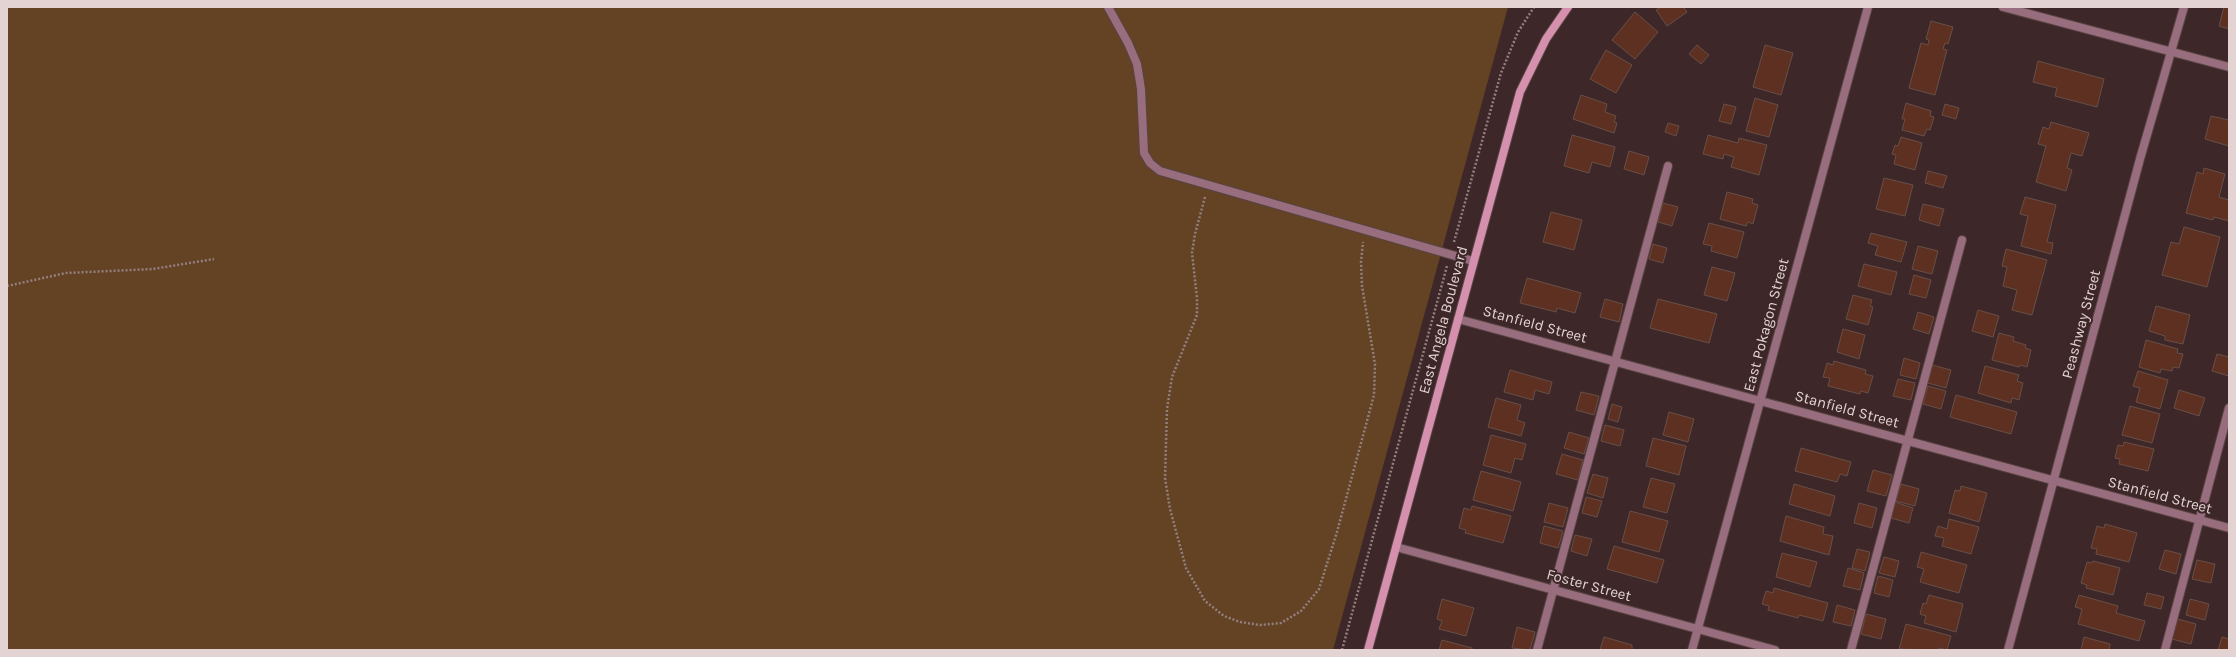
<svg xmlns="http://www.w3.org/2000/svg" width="2236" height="657" viewBox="0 0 2236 657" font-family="Karla,sans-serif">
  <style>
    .green { fill: #644324 }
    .building { fill: #5e3021; stroke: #674f47 }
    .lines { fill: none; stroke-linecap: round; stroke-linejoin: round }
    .lane-casing { stroke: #584343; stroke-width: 10 }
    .street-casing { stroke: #584343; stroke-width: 10 }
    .secondary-casing { stroke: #584343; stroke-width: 10 }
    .path { stroke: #937f80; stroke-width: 2.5; stroke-dasharray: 2 2; stroke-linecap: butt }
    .lane { stroke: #986d7e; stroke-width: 8 }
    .street { stroke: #986d7e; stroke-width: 8 }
    .secondary { stroke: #d490ac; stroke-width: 8 }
    .labels { text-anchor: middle; stroke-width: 4; stroke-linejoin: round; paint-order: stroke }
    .street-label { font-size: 15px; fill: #e3d3d3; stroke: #3e2728 }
  </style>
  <rect width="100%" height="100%" fill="#3e2728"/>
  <polygon class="green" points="7,7 1508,7 1333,650 7,650"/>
  <g class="building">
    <polygon points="1661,7 1687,7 1684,8 1687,12 1667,26 1656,10"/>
    <polygon points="2224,7 2229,7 2229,29 2219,26"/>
    <polygon points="1635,12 1658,32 1635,59 1612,40"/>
    <polygon points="1931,21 1953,27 1948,44 1945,43 1943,49 1947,50 1935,95 1909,88 1921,43 1928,45 1929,40 1926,39"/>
    <polygon points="1697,45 1709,55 1701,64 1689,54"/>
    <polygon points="1765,45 1793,53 1781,95 1753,87"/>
    <polygon points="1606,50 1632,65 1616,93 1590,79"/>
    <polygon points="2038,61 2104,79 2097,107 2055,96 2057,88 2033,82"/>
    <polygon points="1581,95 1607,104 1605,112 1616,116 1614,122 1617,123 1614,133 1573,119"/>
    <polygon points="1755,98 1778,105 1769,137 1746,131"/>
    <polygon points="1906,103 1931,111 1930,116 1934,117 1930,130 1927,129 1924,136 1902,130 1905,119 1902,119"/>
    <polygon points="1724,104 1736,107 1731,124 1719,121"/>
    <polygon points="1945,104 1959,108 1956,119 1942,115"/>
    <polygon points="2211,116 2229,120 2229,146 2205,139"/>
    <polygon points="2051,122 2089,133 2082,156 2071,153 2067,168 2072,170 2066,191 2036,182 2046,146 2038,144 2043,127 2049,129"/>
    <polygon points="1668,123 1679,126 1676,136 1665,132"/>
    <polygon points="1572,135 1615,147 1610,167 1592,162 1589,173 1564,166"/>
    <polygon points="1708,135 1738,143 1739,138 1767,145 1759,175 1731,167 1734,157 1724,154 1723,159 1703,154"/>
    <polygon points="1901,137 1922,143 1915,170 1894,164 1896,155 1892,154 1895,145 1898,146"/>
    <polygon points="1629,151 1649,157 1644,175 1624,169"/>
    <polygon points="2204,168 2225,174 2219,197 2229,200 2229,221 2214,217 2213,220 2186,213 2197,172 2203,174"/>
    <polygon points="1928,171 1947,176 1943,188 1925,183"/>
    <polygon points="1884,178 1913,185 1905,216 1876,209"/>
    <polygon points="1727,192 1753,199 1752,203 1758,205 1753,224 1748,222 1746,226 1720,219"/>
    <polygon points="2025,197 2056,205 2047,242 2053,243 2051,254 2021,246 2028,216 2020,214"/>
    <polygon points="1663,203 1678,207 1672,226 1658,222"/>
    <polygon points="1923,204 1944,209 1939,226 1919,220"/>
    <polygon points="1551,212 1582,220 1574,250 1543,242"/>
    <polygon points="1709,223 1744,232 1737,258 1711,251 1712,246 1703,244"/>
    <polygon points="2184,227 2220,237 2207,287 2162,275 2171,242 2179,244"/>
    <polygon points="1871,233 1907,242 1901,262 1875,255 1878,246 1868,243"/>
    <polygon points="1653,244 1667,248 1663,263 1649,259"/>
    <polygon points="1918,246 1938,251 1932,274 1912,269"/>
    <polygon points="2006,249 2047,260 2032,315 2012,310 2017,290 2003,286 2007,267 2002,266"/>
    <polygon points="1864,264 1897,272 1891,295 1858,286"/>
    <polygon points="1712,267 1735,273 1727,301 1704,295"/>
    <polygon points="1914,275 1931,280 1926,298 1909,294"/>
    <polygon points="1527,278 1581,293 1575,313 1557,308 1556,312 1520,303"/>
    <polygon points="1853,295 1872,300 1870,306 1873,307 1868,325 1846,319"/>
    <polygon points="1605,299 1623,304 1619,322 1600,317"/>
    <polygon points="1658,299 1717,314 1709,343 1650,328"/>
    <polygon points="2156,306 2190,315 2183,344 2165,340 2165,336 2149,331"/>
    <polygon points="1978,310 1999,316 1993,337 1972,331"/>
    <polygon points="1918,312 1934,317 1929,334 1913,329"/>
    <polygon points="1843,329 1865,335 1859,359 1837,352"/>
    <polygon points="1999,333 2014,337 2013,341 2026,345 2025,348 2031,350 2027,367 2020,365 2019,367 1992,360"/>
    <polygon points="2146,340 2178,349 2177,353 2183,354 2179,368 2173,367 2172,371 2161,369 2160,373 2139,367"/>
    <polygon points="2217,354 2229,357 2229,376 2212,371"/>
    <polygon points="1904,358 1920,363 1916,379 1900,375"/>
    <polygon points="1834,361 1866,370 1865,374 1873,376 1868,393 1861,391 1860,394 1828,386 1830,378 1823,377 1827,363 1833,365"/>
    <polygon points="1932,365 1951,370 1946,388 1928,383"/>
    <polygon points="1985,366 2019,375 2017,381 2023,383 2019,400 2012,398 2011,403 1978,393"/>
    <polygon points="1510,370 1552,382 1549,394 1535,390 1533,400 1504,392"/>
    <polygon points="2138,371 2168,380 2160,409 2136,402 2140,388 2133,386"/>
    <polygon points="1898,379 1915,383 1911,400 1893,396"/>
    <polygon points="1928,386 1946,391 1941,409 1923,404"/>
    <polygon points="2179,390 2205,398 2199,416 2174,408"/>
    <polygon points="1581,392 1599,396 1594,415 1576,410"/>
    <polygon points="1956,395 2017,412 2011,434 1950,417"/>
    <polygon points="1496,398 1521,405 1517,420 1525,423 1521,436 1488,427"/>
    <polygon points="1612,404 1622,407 1618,422 1608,419"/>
    <polygon points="2130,406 2160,414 2152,443 2122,435"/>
    <polygon points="1669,412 1694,419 1688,442 1663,435"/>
    <polygon points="1605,425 1624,430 1620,446 1601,441"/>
    <polygon points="1569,432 1589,438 1584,454 1564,448"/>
    <polygon points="1491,435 1526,444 1522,460 1515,458 1511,473 1483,465"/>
    <polygon points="1653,438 1686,446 1679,475 1646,466"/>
    <polygon points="2124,442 2154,449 2148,471 2119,464 2120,459 2115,458 2118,445 2123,446"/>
    <polygon points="1801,448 1851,462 1847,476 1840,474 1837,482 1795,471"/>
    <polygon points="1562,454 1583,460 1578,480 1556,474"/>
    <polygon points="1873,470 1892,475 1886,496 1867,491"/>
    <polygon points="1481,471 1521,482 1513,511 1473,500"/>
    <polygon points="1593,474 1608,478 1603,498 1587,493"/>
    <polygon points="1651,478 1675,484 1667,513 1643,507"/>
    <polygon points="1794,484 1835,496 1830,516 1789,504"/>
    <polygon points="1901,484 1919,489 1915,506 1896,501"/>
    <polygon points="1961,486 1987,493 1979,522 1949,513 1955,490 1960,491"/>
    <polygon points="1586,497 1602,501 1597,517 1582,513"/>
    <polygon points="1895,502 1913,508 1909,523 1891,518"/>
    <polygon points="1549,503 1568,508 1563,527 1544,522"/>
    <polygon points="1859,503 1877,508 1872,528 1854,523"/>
    <polygon points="1472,506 1511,516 1503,543 1465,533 1466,530 1459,528 1464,508 1471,510"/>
    <polygon points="1630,511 1668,521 1659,552 1622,542"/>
    <polygon points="1786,516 1824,527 1823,534 1833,536 1829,555 1780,541"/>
    <polygon points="1949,519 1979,527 1971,554 1942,546 1944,538 1935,536 1938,526 1947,529"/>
    <polygon points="2105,524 2137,533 2129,562 2096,554 2097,549 2091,548 2097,526 2104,528"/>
    <polygon points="1544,526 1563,531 1558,548 1540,543"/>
    <polygon points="1575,535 1592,539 1587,556 1571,551"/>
    <polygon points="1614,546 1664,560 1657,583 1607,569"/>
    <polygon points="1857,549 1870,552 1865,571 1852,568"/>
    <polygon points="2165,550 2181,554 2176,574 2159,569"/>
    <polygon points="1921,552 1967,565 1959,593 1920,582 1924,569 1917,567"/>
    <polygon points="1782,553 1817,562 1810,587 1776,577"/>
    <polygon points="1884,557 1899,561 1895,577 1879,573"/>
    <polygon points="2197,560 2215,564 2211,583 2192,579"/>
    <polygon points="2093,561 2120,568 2113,595 2086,588 2087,585 2081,583 2087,562 2092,563"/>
    <polygon points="1848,568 1864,573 1860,590 1843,586"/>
    <polygon points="1878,576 1893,580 1889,597 1874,593"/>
    <polygon points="1774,588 1828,603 1823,621 1799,615 1798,618 1768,610 1769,606 1762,604 1766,591 1773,593"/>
    <polygon points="2147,593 2164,597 2161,609 2144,605"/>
    <polygon points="1929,595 1963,604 1956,632 1924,623 1926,616 1920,614 1923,603 1926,604"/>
    <polygon points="2079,595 2118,606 2116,613 2145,621 2139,641 2078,624 2082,609 2075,607"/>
    <polygon points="1442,599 1474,608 1466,636 1439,629 1442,621 1437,619"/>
    <polygon points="2190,599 2209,604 2205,620 2186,615"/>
    <polygon points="1837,605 1855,610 1851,626 1833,622"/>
    <polygon points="1866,614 1886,619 1881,639 1861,634"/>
    <polygon points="2178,619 2196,624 2191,644 2172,639"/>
    <polygon points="1906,624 1951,636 1947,650 1939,648 1939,650 1899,649"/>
    <polygon points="1517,627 1535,632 1530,650 1512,648"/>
    <polygon points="1604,637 1632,645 1632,650 1600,650"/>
    <polygon points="2084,637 2110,644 2109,650 2081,650"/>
    <polygon points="2222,637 2229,639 2229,650 2218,650"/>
    <polygon points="1442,640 1472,648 1472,650 1439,650"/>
  </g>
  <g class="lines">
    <defs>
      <g id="lane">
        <polyline points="1108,7 1128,43 1137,64 1141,89 1144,153 1150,163 1160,171 1473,261"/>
        <polyline points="1537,650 1668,166"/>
        <polyline points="1851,650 1962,240"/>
        <polyline points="2165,650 2229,408"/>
      </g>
      <g id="street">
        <polyline points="2003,7 2229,67"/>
        <polyline points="1458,319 2229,528"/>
        <polyline points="1396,547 1775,650"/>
        <polyline points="1692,650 1868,7"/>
        <polyline points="2008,650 2140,159 2184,7"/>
      </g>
      <polyline id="secondary" points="1368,650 1520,92 1546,39 1568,7"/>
    </defs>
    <use href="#lane" class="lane-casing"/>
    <use href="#street" class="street-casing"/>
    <use href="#secondary" class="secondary-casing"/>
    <g class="path">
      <polyline points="1205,197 1195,234 1192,253 1197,298 1197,315 1172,377 1167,409 1165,478 1170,509 1186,568 1205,601 1224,616 1240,622 1260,625 1281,623 1301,611 1319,589 1337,532 1374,395 1375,364 1362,286 1361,262 1363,242"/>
      <polyline points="1454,242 1501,73 1518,32 1534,7"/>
      <polyline points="7,286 66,273 153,269 214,259"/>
      <polyline points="1342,650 1447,266"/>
    </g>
    <use href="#lane" class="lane"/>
    <use href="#street" class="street"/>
    <use href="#secondary" class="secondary"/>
  </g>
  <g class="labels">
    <g class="street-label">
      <text transform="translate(1443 320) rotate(-75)" y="5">East Angela Boulevard</text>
      <text transform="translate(1535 324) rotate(15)" y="5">Stanfield Street</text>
      <text transform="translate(2081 324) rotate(-75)" y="5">Peashway Street</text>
      <text transform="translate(1766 325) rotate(-75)" y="5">East Pokagon Street</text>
      <text transform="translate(1847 409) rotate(15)" y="5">Stanfield Street</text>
      <text transform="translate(2160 495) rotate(15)" y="5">Stanfield Street</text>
      <text transform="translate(1589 585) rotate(15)" y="5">Foster Street</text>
    </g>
  </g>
  <rect width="2236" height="657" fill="none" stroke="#e3d3d3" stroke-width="16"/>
</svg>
